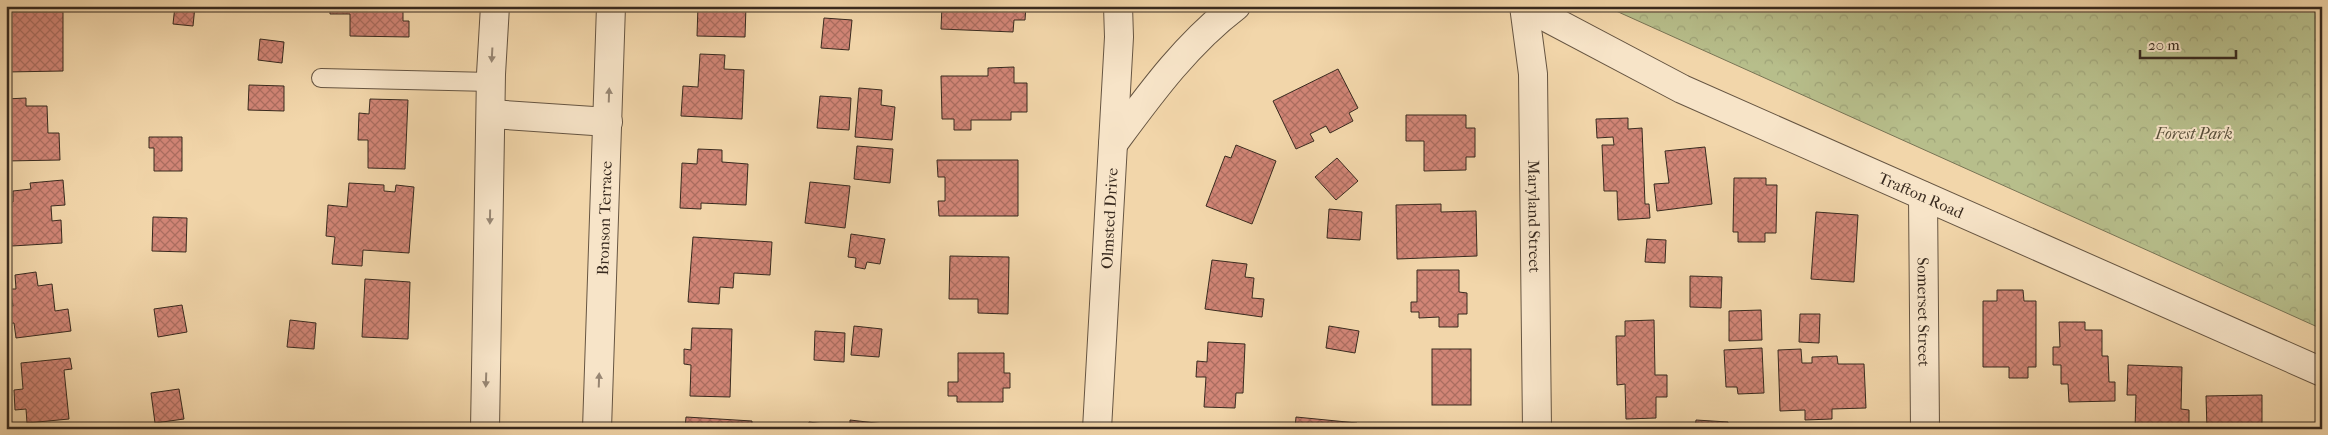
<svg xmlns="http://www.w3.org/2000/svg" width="2328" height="435" viewBox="0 0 2328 435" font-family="'IM FELL French Canon',serif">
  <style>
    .park { fill: url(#park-crowns); stroke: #787455 }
    .building { fill: url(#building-cross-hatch); stroke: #382a1f }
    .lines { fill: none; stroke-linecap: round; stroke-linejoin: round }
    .service-casing { stroke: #665542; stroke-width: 20 }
    .minor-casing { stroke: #665542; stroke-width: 30 }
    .tertiary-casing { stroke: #665542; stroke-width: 30 }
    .service { stroke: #f7e4c8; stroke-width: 18 }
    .minor { stroke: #f7e4c8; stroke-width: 28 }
    .tertiary { stroke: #f7e4c8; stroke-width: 28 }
    .oneway { fill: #988774 }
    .labels { text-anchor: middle; stroke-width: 4; stroke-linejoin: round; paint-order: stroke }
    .park-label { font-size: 16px; font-style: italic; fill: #584f3a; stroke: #f7e4c8 }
    .street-label { font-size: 16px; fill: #382a1f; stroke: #f7e4c8 }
  </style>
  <defs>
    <pattern id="park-crowns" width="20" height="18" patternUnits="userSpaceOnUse" patternTransform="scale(1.25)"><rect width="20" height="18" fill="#b7be8b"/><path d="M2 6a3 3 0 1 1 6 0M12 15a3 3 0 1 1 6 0" fill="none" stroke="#9ea378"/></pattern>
    <pattern id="building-cross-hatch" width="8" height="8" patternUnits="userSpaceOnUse" patternTransform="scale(1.25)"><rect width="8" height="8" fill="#d18576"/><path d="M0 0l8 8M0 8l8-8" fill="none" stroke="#ab6d60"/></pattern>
  </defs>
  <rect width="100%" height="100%" fill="#f2d6aa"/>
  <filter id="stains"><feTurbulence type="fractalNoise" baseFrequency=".004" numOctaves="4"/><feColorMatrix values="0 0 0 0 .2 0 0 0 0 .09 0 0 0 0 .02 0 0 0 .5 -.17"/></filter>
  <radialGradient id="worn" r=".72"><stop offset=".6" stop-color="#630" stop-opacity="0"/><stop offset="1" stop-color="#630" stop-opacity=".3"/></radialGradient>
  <polygon class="park" points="1605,6 2322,6 2322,329"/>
  <g class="building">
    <polygon points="175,6 195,6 193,26 173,24"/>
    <polygon points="330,6 403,6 403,21 409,21 409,37 350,36 350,14 330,14"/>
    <polygon points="698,6 746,6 745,37 697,36"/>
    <polygon points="942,6 1026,6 1025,20 1014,20 1013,32 941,29"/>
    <polygon points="6,12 63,12 63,71 6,72"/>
    <polygon points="824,18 852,20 849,50 821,48"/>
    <polygon points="260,39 284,42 282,63 258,60"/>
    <polygon points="700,54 725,55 724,69 744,70 742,119 681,116 683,86 698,87"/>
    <polygon points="1014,67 1014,83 1027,83 1027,112 1011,112 1011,120 971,120 971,130 954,130 954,119 942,119 941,76 988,76 988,68"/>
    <polygon points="1338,69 1358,108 1349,113 1353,121 1330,133 1326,126 1310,134 1314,141 1296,149 1273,101"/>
    <polygon points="249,85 284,86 284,111 248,110"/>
    <polygon points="859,88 882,90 881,105 895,107 892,140 855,137"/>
    <polygon points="820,96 851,98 849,130 817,128"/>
    <polygon points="26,98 26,106 47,106 48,133 59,133 60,160 6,161 6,99"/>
    <polygon points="370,99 408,100 405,169 368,168 368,140 358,140 359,113 369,114"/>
    <polygon points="1406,115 1466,115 1466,128 1475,128 1475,157 1466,157 1466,170 1424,171 1424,141 1406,141"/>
    <polygon points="1628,118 1628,129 1642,128 1645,204 1649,204 1650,218 1618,220 1617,191 1604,191 1602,145 1614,145 1613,137 1597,138 1596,119"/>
    <polygon points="149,137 182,137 182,171 154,171 154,148 149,148"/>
    <polygon points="1236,145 1276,161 1252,224 1206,206 1225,156 1231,158"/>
    <polygon points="857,146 893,149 890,183 854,179"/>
    <polygon points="1705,147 1712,204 1657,211 1654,184 1669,183 1665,151"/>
    <polygon points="698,149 722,150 722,162 748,164 746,205 701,203 701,209 680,208 682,163 697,164"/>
    <polygon points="1337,158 1358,181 1336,200 1315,177"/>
    <polygon points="937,160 1018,160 1018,216 939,216 938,201 945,201 945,177 938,177"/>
    <polygon points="1734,178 1766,178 1766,185 1777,185 1776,233 1765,233 1765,242 1738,242 1738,232 1733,232"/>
    <polygon points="63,180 65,205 51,206 52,221 61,220 62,243 12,246 11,242 6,242 6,230 11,229 8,203 13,202 13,191 31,189 30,183"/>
    <polygon points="810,182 850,186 845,228 805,223"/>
    <polygon points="349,183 384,185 384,191 395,192 396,185 414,187 409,253 363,250 362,266 332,264 335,237 326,236 328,205 347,207"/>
    <polygon points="1441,204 1441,212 1476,211 1477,256 1397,259 1396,205"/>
    <polygon points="1329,209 1362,212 1360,240 1327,238"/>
    <polygon points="1816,212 1858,215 1854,282 1811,279"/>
    <polygon points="153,217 187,218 186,252 152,251"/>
    <polygon points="851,234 885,239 880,264 867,262 865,269 855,267 856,258 848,257"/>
    <polygon points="693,237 772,242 770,275 734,273 733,288 720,287 719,304 688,302"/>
    <polygon points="1647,239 1666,240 1665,263 1645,262"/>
    <polygon points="950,256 1009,257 1008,314 978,313 978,299 949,299"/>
    <polygon points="1212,260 1247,264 1245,277 1254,278 1252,298 1264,299 1262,317 1205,309"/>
    <polygon points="1417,270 1459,270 1459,292 1467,293 1467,314 1458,314 1458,327 1439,327 1439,317 1419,318 1419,312 1411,312 1411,302 1417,302"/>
    <polygon points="36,272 38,286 52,284 55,311 68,309 71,331 16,338 14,323 6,324 6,307 13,306 10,289 16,289 15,275"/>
    <polygon points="1690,276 1722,277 1721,308 1690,307"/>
    <polygon points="365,279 410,282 408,339 362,337"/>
    <polygon points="1997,290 2023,290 2024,301 2036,301 2036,367 2028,367 2028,378 2009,378 2009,367 1983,367 1983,301 1997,301"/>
    <polygon points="182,305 187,332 158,337 154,309"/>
    <polygon points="1761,310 1762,340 1729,341 1729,311"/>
    <polygon points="1800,314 1820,314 1819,343 1799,342"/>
    <polygon points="290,320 316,323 314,349 287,347"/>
    <polygon points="1654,320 1655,375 1667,375 1667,397 1656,397 1656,418 1626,419 1625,384 1617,385 1616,336 1625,336 1625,321"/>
    <polygon points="2059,322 2085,322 2085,330 2102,330 2102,356 2108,356 2109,382 2115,382 2115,401 2069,402 2068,384 2061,384 2061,365 2053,365 2053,347 2060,347"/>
    <polygon points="854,326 882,329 879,357 851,355"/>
    <polygon points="1329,326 1359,331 1355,353 1326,348"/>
    <polygon points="692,328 732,329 730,397 690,396 691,365 684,364 684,349 691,350"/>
    <polygon points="815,331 845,333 844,362 814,360"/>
    <polygon points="1208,342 1245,344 1243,393 1236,393 1235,408 1204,407 1206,377 1196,377 1197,361 1207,362"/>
    <polygon points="1762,348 1764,393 1738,394 1737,387 1726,387 1724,350"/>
    <rect x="1432" y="349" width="39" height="56"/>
    <polygon points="1801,349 1802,363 1812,363 1812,357 1837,356 1838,364 1864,364 1866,408 1832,409 1832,419 1805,420 1805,410 1780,411 1778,350"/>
    <polygon points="958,353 1004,353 1004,373 1010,373 1010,388 1003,388 1003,402 957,402 957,396 948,396 948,382 958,382"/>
    <polygon points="70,358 72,369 64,370 69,419 27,423 26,409 15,410 14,390 23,389 21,363"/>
    <polygon points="2128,365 2182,367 2181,409 2189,410 2189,429 2135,429 2136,395 2127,395"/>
    <polygon points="179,389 184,419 155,423 151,393"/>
    <polygon points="2262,395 2262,429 2207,429 2206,396"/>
    <polygon points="686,417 752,421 752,429 685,429"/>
    <polygon points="1296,417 1357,423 1357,429 1295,429"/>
    <polygon points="850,420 884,424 883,429 850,429"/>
    <polygon points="1696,420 1728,422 1727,429 1695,429"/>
    <polygon points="809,422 839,426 839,429 808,429"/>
    <polygon points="1858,427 1858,429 1794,429 1794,428"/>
  </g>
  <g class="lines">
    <defs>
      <polyline id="service" points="321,78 491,82"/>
      <g id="minor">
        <path id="s1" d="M1524,6L1533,74L1537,429"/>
        <polyline points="491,114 608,122"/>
        <path d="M1113,144C1150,94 1186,44 1236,6"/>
        <path id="s2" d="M1923,196L1925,429"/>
        <polyline points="485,429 491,74 495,6"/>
        <path id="s3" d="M597,429L611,6"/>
        <path id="s4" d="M1097,429L1119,37L1118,6"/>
      </g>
      <g id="tertiary">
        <path id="s5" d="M1525,6L1682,89L2322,372"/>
      </g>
    </defs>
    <use href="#service" class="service-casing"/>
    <use href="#minor" class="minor-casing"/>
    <use href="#tertiary" class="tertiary-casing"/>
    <use href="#service" class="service"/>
    <use href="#minor" class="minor"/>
    <use href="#tertiary" class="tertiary"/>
  </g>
  <defs><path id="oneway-solid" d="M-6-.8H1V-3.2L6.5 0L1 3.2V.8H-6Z" transform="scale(1.25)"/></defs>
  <g class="oneway">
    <use href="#oneway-solid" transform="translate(492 55) rotate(93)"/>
    <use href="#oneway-solid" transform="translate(609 95) rotate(-88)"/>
    <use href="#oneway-solid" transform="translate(490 217) rotate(91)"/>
    <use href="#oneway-solid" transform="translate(486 380) rotate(92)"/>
    <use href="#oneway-solid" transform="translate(599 380) rotate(-88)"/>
  </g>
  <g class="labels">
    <g class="park-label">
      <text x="2194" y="139">Forest Park</text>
    </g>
    <g class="street-label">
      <text dy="6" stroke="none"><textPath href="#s5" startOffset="439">Trafton Road</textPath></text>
      <text dy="6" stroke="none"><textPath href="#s1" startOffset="211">Maryland Street</textPath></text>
      <text dy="6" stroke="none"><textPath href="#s3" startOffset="211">Bronson Terrace</textPath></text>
      <text dy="6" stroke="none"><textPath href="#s4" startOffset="211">Olmsted Drive</textPath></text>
      <text dy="6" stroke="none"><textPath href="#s2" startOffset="116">Somerset Street</textPath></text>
    </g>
  </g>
  <rect width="2328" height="435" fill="none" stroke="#f2d6aa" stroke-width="25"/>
  <rect x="8" y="8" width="2313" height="420" fill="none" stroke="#382a1f" stroke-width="2.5"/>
  <rect x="12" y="12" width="2303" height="410" fill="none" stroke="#382a1f"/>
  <path d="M2140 50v8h96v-8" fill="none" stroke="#382a1f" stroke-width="2.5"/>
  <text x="2148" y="50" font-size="15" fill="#382a1f" stroke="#f7e4c8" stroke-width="4" paint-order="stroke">20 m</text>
  <rect width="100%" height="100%" filter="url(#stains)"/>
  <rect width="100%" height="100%" fill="url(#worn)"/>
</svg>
